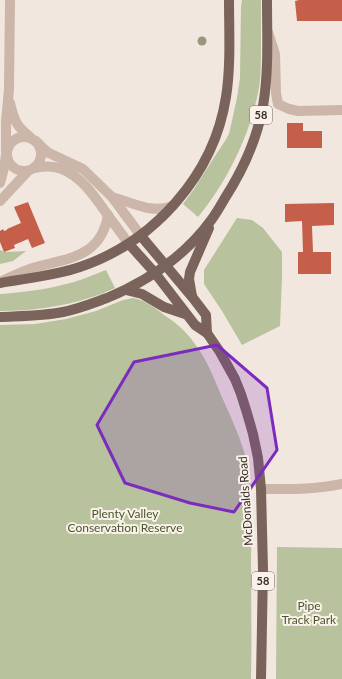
<svg xmlns="http://www.w3.org/2000/svg" width="342" height="679" viewBox="0 0 342 679" font-family="Lato,sans-serif">
  <style>
    .green { fill: #b8c29d }
    .building { fill: #c55f49 }
    .lines { fill: none; stroke-linecap: round; stroke-linejoin: round }
    .minor { stroke: #cbb6a9; stroke-width: 10 }
    .major { stroke: #7a635a; stroke-width: 10 }
    .tree { fill: #96977d }
    .marked { fill: #7b2cbf; fill-opacity: 0.2; stroke: #7b2cbf; stroke-width: 3; stroke-linejoin: round }
    .labels { text-anchor: middle; stroke-width: 4; stroke-linejoin: round; paint-order: stroke }
    .shield { fill: #faf2ea; stroke: #726863; stroke-width: 1 }
    .shield-label { font-size: 11px; font-weight: bold; fill: #382d29 }
    .street-label { font-size: 12px; fill: #382d29; stroke: #faf2ea }
    .park-label { font-size: 12px; fill: #4a562d; stroke: #faf2ea }
  </style>
  <rect width="100%" height="100%" fill="#f2e7de"/>
  <g class="green">
    <path d="M242,0H261C261,16 261,33 261,49C261,62 261,75 259,88C251,133 227,182 198,217L183,204L194,189L213,159L225,141L229,134L237,98L240,78L241,7Z"/>
    <polygon points="237,218 252,220 263,228 282,252 282,278 280,326 242,345 222,311 204,284 204,270"/>
    <polygon points="0,250 5,252 26,251 13,261 0,264"/>
    <path d="M106,270L115,288C107,291 100,295 92,297C62,307 31,311 0,311V294C28,292 57,288 83,279C91,276 98,273 106,270Z"/>
    <path d="M133,298C147,300 158,311 170,319C196,338 207,361 219,390C229,414 243,441 248,467C253,496 252,528 251,558C251,598 252,639 251,679H0V325L35,324L66,319L96,311L123,300Z"/>
    <polygon points="277,547 342,548 342,679 276,679"/>
  </g>
  <g class="building">
    <polygon points="299,0 342,0 342,21 297,21 295,1"/>
    <polygon points="287,123 303,123 303,131 322,131 322,148 287,148"/>
    <polygon points="28,202 45,243 32,248 28,239 14,245 15,248 4,252 0,242 0,231 3,229 4,231 7,230 7,229 21,223 14,207"/>
    <polygon points="334,203 334,225 312,226 313,252 331,252 331,274 298,274 298,252 303,252 302,221 285,222 285,204"/>
  </g>
  <g class="lines">
    <g class="minor">
      <polyline points="268,32 275,54 276,93 278,104 289,109 298,111 342,110"/>
      <path d="M10,103C14,120 16,126 30,137"/>
      <circle cx="24" cy="154" r="17"/>
      <polyline points="36,141 45,150 49,153 83,169 112,197 141,236"/>
      <polyline points="6,151 6,122 9,89 10,0"/>
      <path d="M35,168C44,166 53,166 62,169C82,177 95,197 107,214C114,224 122,234 129,244"/>
      <polyline points="0,183 4,168 6,155"/>
      <path d="M112,197C135,203 150,214 173,206"/>
      <polyline points="0,201 28,171"/>
      <path d="M2,281C13,276 24,270 36,267C69,258 101,257 108,215"/>
      <path d="M261,489C289,489 314,490 342,484"/>
    </g>
    <g class="major">
      <polyline points="141,236 193,298 206,315 207,333"/>
      <polyline points="129,244 155,273 195,325 207,333 220,352 235,379 241,394 247,413 253,434 258,458 261,489 263,569 261,679"/>
      <path d="M0,283C27,278 54,276 80,267C154,242 214,175 226,97C231,65 229,32 229,0"/>
      <polyline points="126,290 142,294 164,307 185,314"/>
      <polyline points="192,296 189,279 190,272 209,228"/>
      <path d="M0,317C21,316 43,316 63,312C78,309 93,303 107,298C148,281 186,255 212,219C217,212 221,205 225,198C243,170 257,139 263,106C269,71 267,35 267,0"/>
    </g>
  </g>
  <circle class="tree" cx="202" cy="41" r="4.5"/>
  <path class="marked" d="M217,345L267,388L277,450L234,512L190,503L125,483L97,425L134,362Z"/>
  <g class="labels">
    <g class="shield">
      <rect x="250" y="106" width="22" height="18" rx="3"/>
      <rect x="252" y="572" width="22" height="18" rx="3"/>
    </g>
    <g class="shield-label">
      <text x="261" y="119">58</text>
      <text x="263" y="585">58</text>
    </g>
    <g class="street-label">
      <text transform="translate(246 501) rotate(-94)" y="4">McDonalds Road</text>
    </g>
    <g class="park-label">
      <text x="125" y="518">Plenty Valley<tspan x="125" dy="14">Conservation Reserve</tspan></text>
      <text x="309" y="610">Pipe<tspan x="309" dy="14">Track Park</tspan></text>
    </g>
  </g>
</svg>
